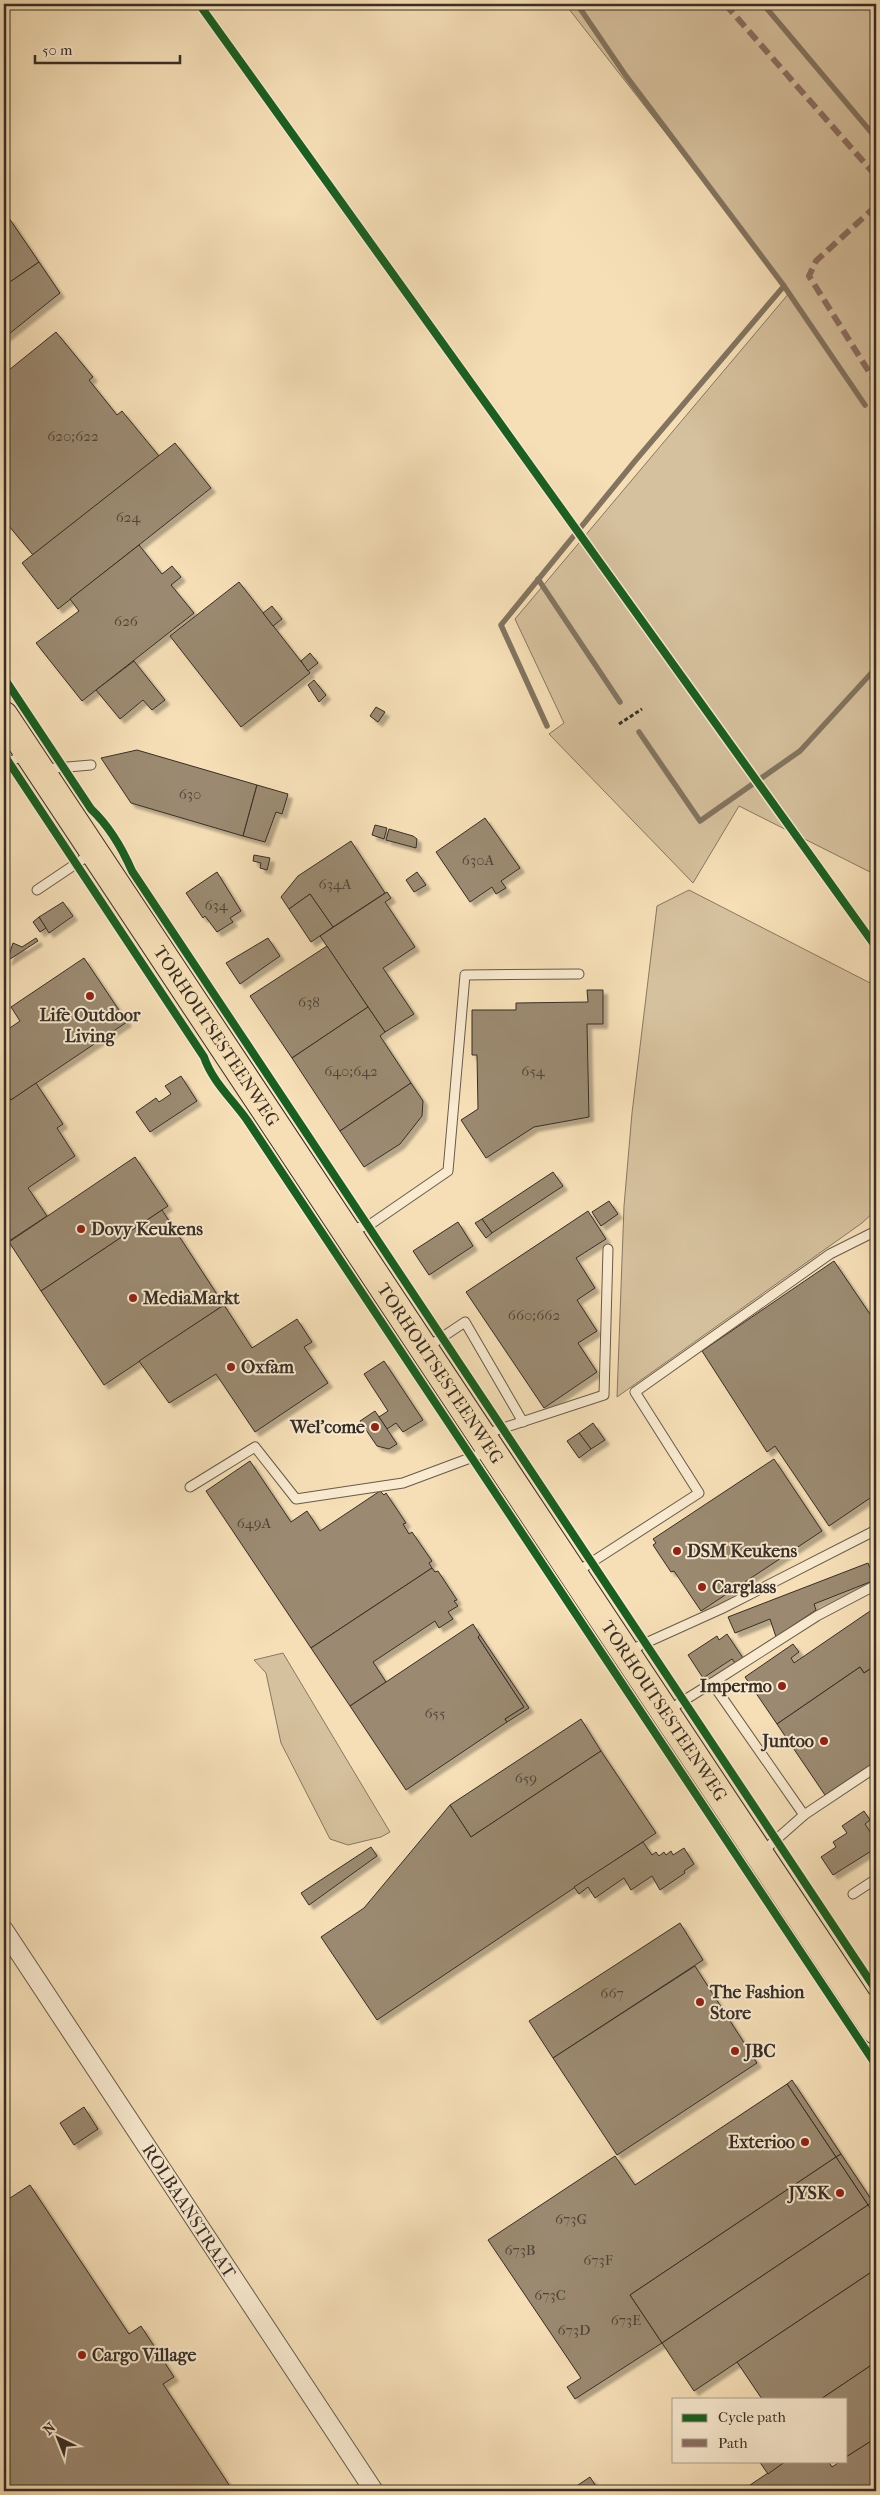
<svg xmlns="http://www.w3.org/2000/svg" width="880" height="2495" viewBox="0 0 880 2495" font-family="'IM FELL French Canon',serif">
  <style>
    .green { fill: #d6c19e; stroke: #877862 }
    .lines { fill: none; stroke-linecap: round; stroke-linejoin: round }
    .stream { stroke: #837460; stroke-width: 5.5 }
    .building { fill: #9b8a71; stroke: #382e26; filter: url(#shadow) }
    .lane-casing { stroke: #685a4a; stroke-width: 11 }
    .street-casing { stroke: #685a4a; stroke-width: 20 }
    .primary-casing { stroke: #382e26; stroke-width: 30 }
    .path { stroke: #382e26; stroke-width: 3; stroke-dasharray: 4 2.5; stroke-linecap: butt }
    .lane { stroke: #f9ead0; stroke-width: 9 }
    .street { stroke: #f9ead0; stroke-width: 18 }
    .primary { stroke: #f6dfb7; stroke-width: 28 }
    .quiet { stroke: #8d6e63; stroke-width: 6; stroke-dasharray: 12 6; stroke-linecap: butt }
    .cycleway-casing { stroke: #f9ead0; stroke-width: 11 }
    .cycleway { stroke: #1b5e20; stroke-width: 8 }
    .poi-dot { fill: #8f2418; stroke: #f9ead0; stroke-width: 2 }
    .labels { text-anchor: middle; stroke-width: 4; stroke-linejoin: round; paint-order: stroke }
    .number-label { font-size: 15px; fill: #514539 }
    .poi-label { font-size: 18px; font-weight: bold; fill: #382e26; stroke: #f9ead0; text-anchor: start }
    .street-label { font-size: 18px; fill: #382e26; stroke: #f9ead0 }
  </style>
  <defs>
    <filter id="shadow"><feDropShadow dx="4.5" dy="4.5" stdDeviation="1" flood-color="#0004"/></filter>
  </defs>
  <rect width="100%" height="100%" fill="#f6dfb7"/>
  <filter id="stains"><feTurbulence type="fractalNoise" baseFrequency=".004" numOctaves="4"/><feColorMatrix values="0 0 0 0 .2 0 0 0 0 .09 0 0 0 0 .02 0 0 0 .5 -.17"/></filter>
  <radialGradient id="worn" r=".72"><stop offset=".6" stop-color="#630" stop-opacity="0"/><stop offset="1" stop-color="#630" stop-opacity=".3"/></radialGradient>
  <g class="green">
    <polygon points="565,4 876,4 876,875 739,806 693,883 549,734 564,723 515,619 790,292"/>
    <polygon points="689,890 876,986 876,1210 862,1223 617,1397 624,1206 632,1113 657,906"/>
    <polygon points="283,1653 390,1832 381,1837 348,1845 330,1839 281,1743 266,1673 254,1660"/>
  </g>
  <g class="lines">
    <g class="stream">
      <polyline points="763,4 876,138"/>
      <polyline points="784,286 865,405"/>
      <polyline points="538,579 620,702"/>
      <polyline points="547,726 501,625 635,461 784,286 626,76 577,4"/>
      <polyline points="639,732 700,821 800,751 876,668"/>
    </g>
  </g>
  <g class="building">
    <polygon points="9,218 39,262 4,286 4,221"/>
    <polygon points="39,262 60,293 4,338 4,286"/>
    <polygon points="56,332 93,377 89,380 117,415 122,411 159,456 33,555 4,520 4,374"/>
    <polygon points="175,443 211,488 58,609 22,563"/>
    <polygon points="139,545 162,574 172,566 181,577 171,585 194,613 82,701 36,643 79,611 70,599"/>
    <polygon points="239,582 310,673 241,727 170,636"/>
    <polygon points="272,606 282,619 273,626 263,613"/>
    <polygon points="310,653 318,663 308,671 301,661"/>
    <polygon points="134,661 165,700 152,710 143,700 120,719 96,690"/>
    <polygon points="314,680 326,695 319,702 308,685"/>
    <polygon points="376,707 385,712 378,722 370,716"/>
    <polygon points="137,750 257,785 243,836 131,803 101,758"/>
    <polygon points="257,785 288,794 282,814 276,812 265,842 243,836"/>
    <polygon points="485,818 520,868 501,881 506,888 496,894 492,887 470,902 436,852"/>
    <polygon points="375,825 387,828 384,839 372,835"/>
    <polygon points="389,829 413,836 417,839 416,848 386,840"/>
    <polygon points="351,841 385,893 333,927 310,894 289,909 281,897 298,876"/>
    <polygon points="254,855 270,858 267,870 260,868 261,863 253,861"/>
    <polygon points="217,872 241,911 230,918 233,922 217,932 205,916 203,918 186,893"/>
    <polygon points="417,872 426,885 414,892 406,880"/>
    <polygon points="387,892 391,898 385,902 415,947 383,968 414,1014 385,1032 320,936"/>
    <polygon points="310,894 333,927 311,942 289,909"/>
    <polygon points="63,902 73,916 49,933 39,917"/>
    <polygon points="39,917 46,928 40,932 33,922"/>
    <polygon points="36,938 38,941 7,961 13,943 22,947"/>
    <polygon points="268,938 280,956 240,984 226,963"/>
    <polygon points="327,946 368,1007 292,1058 250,996"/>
    <polygon points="84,958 127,1022 11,1100 4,1090 4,1032 20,1021 11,1007"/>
    <polygon points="587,990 603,990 603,1024 587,1024 589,1117 534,1127 486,1158 461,1120 478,1109 477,1055 472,1055 472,1010 516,1010 516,1003 588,1002"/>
    <polygon points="368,1007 385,1032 380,1036 411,1083 340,1131 292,1058"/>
    <polygon points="181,1076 197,1101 150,1132 136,1112 156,1098 159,1102 171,1094 165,1086"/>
    <polygon points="36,1083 63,1124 57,1128 75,1156 28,1188 47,1216 6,1243 4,1239 4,1090 11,1100"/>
    <polygon points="411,1083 423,1101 422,1116 400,1144 364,1167 340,1131"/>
    <polygon points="135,1157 168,1206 41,1291 9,1242"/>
    <polygon points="553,1172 563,1186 492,1233 482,1219"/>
    <polygon points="609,1201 618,1214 601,1226 592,1212"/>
    <polygon points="162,1210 224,1305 104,1385 41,1291"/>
    <polygon points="588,1211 606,1239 576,1258 595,1288 577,1300 597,1331 578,1343 597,1372 544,1408 466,1292"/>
    <polygon points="482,1219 492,1233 486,1238 475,1223"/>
    <polygon points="458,1222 473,1246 429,1275 413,1251"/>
    <polygon points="834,1261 876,1323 876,1494 829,1526 775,1446 767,1452 702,1351"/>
    <polygon points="224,1305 252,1348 297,1319 312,1342 304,1347 328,1383 255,1432 216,1374 169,1403 139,1361"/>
    <polygon points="384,1361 423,1420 403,1432 396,1423 387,1429 379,1417 388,1411 364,1374"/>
    <polygon points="375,1411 397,1444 389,1449 377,1446 360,1421"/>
    <polygon points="593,1423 605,1440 591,1449 579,1433"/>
    <polygon points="579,1433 591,1449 579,1458 567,1441"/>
    <polygon points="774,1459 822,1531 701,1611 674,1571 671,1572 653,1545 656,1543 653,1539"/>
    <polygon points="250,1461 291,1522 307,1511 320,1531 380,1491 384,1495 386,1493 406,1523 403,1524 409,1534 412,1532 432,1561 429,1563 432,1568 311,1648 206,1491"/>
    <polygon points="868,1563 875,1580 814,1604 816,1610 776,1637 770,1619 735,1633 728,1617"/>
    <polygon points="432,1568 435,1572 438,1571 457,1600 454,1601 458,1606 448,1612 453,1619 439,1628 435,1621 373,1662 386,1682 350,1706 311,1648"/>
    <polygon points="876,1607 876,1665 864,1673 860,1667 777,1724 745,1677 793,1644 799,1652 791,1658 794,1663"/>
    <polygon points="473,1624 480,1635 478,1637 524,1707 505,1719 507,1722 406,1790 350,1706"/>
    <polygon points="727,1634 743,1658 735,1663 732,1659 703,1678 688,1655 717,1636 719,1640"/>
    <polygon points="480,1635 529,1708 507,1722 505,1719 524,1707 478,1637"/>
    <polygon points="876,1665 876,1761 825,1795 777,1724 860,1667 864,1673"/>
    <polygon points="581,1719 601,1751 471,1837 450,1805"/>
    <polygon points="601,1751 656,1833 377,2020 321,1937 364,1908 450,1805 471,1837"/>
    <polygon points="864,1811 870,1820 865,1824 876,1841 876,1848 833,1875 821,1857 836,1847 833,1842 847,1833 842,1826"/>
    <polygon points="643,1842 652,1855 656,1852 659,1856 664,1852 666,1855 671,1851 673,1855 684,1848 694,1864 684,1871 685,1873 660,1890 652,1876 631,1890 624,1878 595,1898 588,1887 579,1894 574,1887"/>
    <polygon points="371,1847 377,1856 309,1905 301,1893"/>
    <polygon points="680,1923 703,1960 553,2058 529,2021"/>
    <polygon points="695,1966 757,2063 617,2155 553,2058"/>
    <polygon points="792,2080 841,2154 836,2157 787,2084"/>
    <polygon points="787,2084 836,2157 630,2295 662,2343 575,2399 567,2387 581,2378 488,2240 615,2156 635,2185"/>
    <polygon points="84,2107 98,2129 74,2145 60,2123"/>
    <polygon points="841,2154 873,2202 868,2205 836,2157"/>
    <polygon points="836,2157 868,2205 662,2343 630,2295"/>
    <polygon points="30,2185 129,2334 141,2326 174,2377 163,2384 233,2491 4,2491 4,2202"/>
    <polygon points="868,2205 876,2217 876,2269 694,2391 662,2343"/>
    <polygon points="876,2269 876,2362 821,2399 762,2399 737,2362"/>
    <polygon points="876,2362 876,2438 846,2457 846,2399 821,2399"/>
    <polygon points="876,2438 876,2489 873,2491 741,2491 786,2461 828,2461 832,2467 841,2461 846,2461 846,2457"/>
    <polygon points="759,2461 786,2461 768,2474"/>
    <polygon points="590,2477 599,2491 569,2491"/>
  </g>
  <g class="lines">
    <defs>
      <g id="lane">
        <polyline points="4,766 25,753"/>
        <polyline points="44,769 91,765"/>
        <polyline points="37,890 92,853"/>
        <polyline points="349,1229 368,1226 448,1171 465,975 579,974"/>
        <polyline points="426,1348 465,1322 523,1422"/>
        <polyline points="485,1434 604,1395 608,1249"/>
        <polyline points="190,1487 255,1447 296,1499 403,1483 489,1451"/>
        <polyline points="575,1573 699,1493 635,1392 830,1254 876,1231"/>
        <polyline points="628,1651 721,1609 876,1530"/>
        <polyline points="712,1683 817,1616 876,1585"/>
        <polyline points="667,1711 712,1683 804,1815 762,1852"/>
        <polyline points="804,1815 876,1767"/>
        <polyline points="853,1894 876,1879"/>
        <polyline points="861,2002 876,1997"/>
      </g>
      <polyline id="street" points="4,1930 374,2491"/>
      <g id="primary">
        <path id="s1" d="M4,716L876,2030"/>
      </g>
    </defs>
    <use href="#lane" class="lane-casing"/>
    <use href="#street" class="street-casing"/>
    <use href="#primary" class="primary-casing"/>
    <polyline class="path" points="619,724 642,709"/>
    <use href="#lane" class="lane"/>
    <use href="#street" class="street"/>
    <use href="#primary" class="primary"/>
    <g class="quiet">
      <polyline points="725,4 876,176"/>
      <polyline points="876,206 816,261 809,276 876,383"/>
    </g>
    <defs>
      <g id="cycleway">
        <polyline points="199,4 876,947"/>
        <path d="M4,678L91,809C109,826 122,848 132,871L876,1990"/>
        <path d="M4,755L204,1057C212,1081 232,1099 247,1120L876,2065"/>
      </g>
    </defs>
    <use href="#cycleway" class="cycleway-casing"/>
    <use href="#cycleway" class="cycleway"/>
  </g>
  <g class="poi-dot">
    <circle cx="90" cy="996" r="5"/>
    <circle cx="81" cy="1229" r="5"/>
    <circle cx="133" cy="1298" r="5"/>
    <circle cx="231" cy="1367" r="5"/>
    <circle cx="375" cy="1427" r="5"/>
    <circle cx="677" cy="1551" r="5"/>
    <circle cx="702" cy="1587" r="5"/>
    <circle cx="782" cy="1686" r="5"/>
    <circle cx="824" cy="1741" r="5"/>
    <circle cx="700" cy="2002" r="5"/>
    <circle cx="735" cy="2051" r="5"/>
    <circle cx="805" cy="2142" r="5"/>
    <circle cx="840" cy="2193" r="5"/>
    <circle cx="82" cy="2355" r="5"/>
  </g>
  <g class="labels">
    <g class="number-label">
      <text x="73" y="441">620;622</text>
      <text x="128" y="522">624</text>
      <text x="126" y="626">626</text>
      <text x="190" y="799">630</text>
      <text x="478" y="865">630A</text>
      <text x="335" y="889">634A</text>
      <text x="216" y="910">634</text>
      <text x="309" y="1007">638</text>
      <text x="351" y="1076">640;642</text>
      <text x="533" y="1076">654</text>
      <text x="534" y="1320">660;662</text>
      <text x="254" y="1528">649A</text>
      <text x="435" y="1718">655</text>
      <text x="526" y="1783">659</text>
      <text x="612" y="1998">667</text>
      <text x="571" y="2224">673G</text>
      <text x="520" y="2255">673B</text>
      <text x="598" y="2265">673F</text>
      <text x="550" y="2300">673C</text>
      <text x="626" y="2325">673E</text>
      <text x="574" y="2335">673D</text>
    </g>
    <g class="poi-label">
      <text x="90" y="1021" text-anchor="middle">Life Outdoor<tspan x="90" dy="21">Living</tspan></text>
      <text x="91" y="1235">Dovy Keukens</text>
      <text x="143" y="1304">MediaMarkt</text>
      <text x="241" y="1373">Oxfam</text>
      <text x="365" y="1433" text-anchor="end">Wel'come</text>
      <text x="687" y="1557">DSM Keukens</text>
      <text x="712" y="1593">Carglass</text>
      <text x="772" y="1692" text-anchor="end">Impermo</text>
      <text x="814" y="1747" text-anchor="end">Juntoo</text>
      <text x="710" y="1998">The Fashion<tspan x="710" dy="21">Store</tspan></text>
      <text x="745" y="2057">JBC</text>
      <text x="795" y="2148" text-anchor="end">Exterioo</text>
      <text x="830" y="2199" text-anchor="end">JYSK</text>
      <text x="92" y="2361">Cargo Village</text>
    </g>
    <g class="street-label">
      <text dy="6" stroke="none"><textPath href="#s1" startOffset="384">TORHOUTSESTEENWEG</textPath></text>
      <text dy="6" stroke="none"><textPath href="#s1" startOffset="789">TORHOUTSESTEENWEG</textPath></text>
      <text dy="6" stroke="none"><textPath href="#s1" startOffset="1194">TORHOUTSESTEENWEG</textPath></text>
      <text transform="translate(189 2211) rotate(57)" y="6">ROLBAANSTRAAT</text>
    </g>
  </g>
  <rect width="880" height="2495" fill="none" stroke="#f6dfb7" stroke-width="20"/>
  <rect x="5" y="5" width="870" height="2485" fill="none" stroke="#382e26" stroke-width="2.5"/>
  <rect x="10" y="10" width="860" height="2475" fill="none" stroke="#382e26"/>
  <rect x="672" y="2398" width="175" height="65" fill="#f9ead0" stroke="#ac9f8c"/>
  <rect x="682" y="2414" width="25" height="8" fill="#1b5e20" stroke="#ac9f8c"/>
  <text x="718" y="2422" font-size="15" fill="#382e26">Cycle path</text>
  <rect x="682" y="2439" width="25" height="8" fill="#8d6e63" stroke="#ac9f8c"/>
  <text x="718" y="2448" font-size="15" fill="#382e26">Path</text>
  <g transform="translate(58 2438) rotate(317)" stroke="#f9ead0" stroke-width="4" paint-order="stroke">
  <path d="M0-4L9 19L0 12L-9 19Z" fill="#382e26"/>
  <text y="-8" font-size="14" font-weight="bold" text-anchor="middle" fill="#382e26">N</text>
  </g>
  <path d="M35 55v8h145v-8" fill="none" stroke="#382e26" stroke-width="2.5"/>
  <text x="42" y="55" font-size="15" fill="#382e26" stroke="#f9ead0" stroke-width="4" paint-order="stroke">50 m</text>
  <rect width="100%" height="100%" filter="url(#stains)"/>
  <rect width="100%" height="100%" fill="url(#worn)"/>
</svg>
